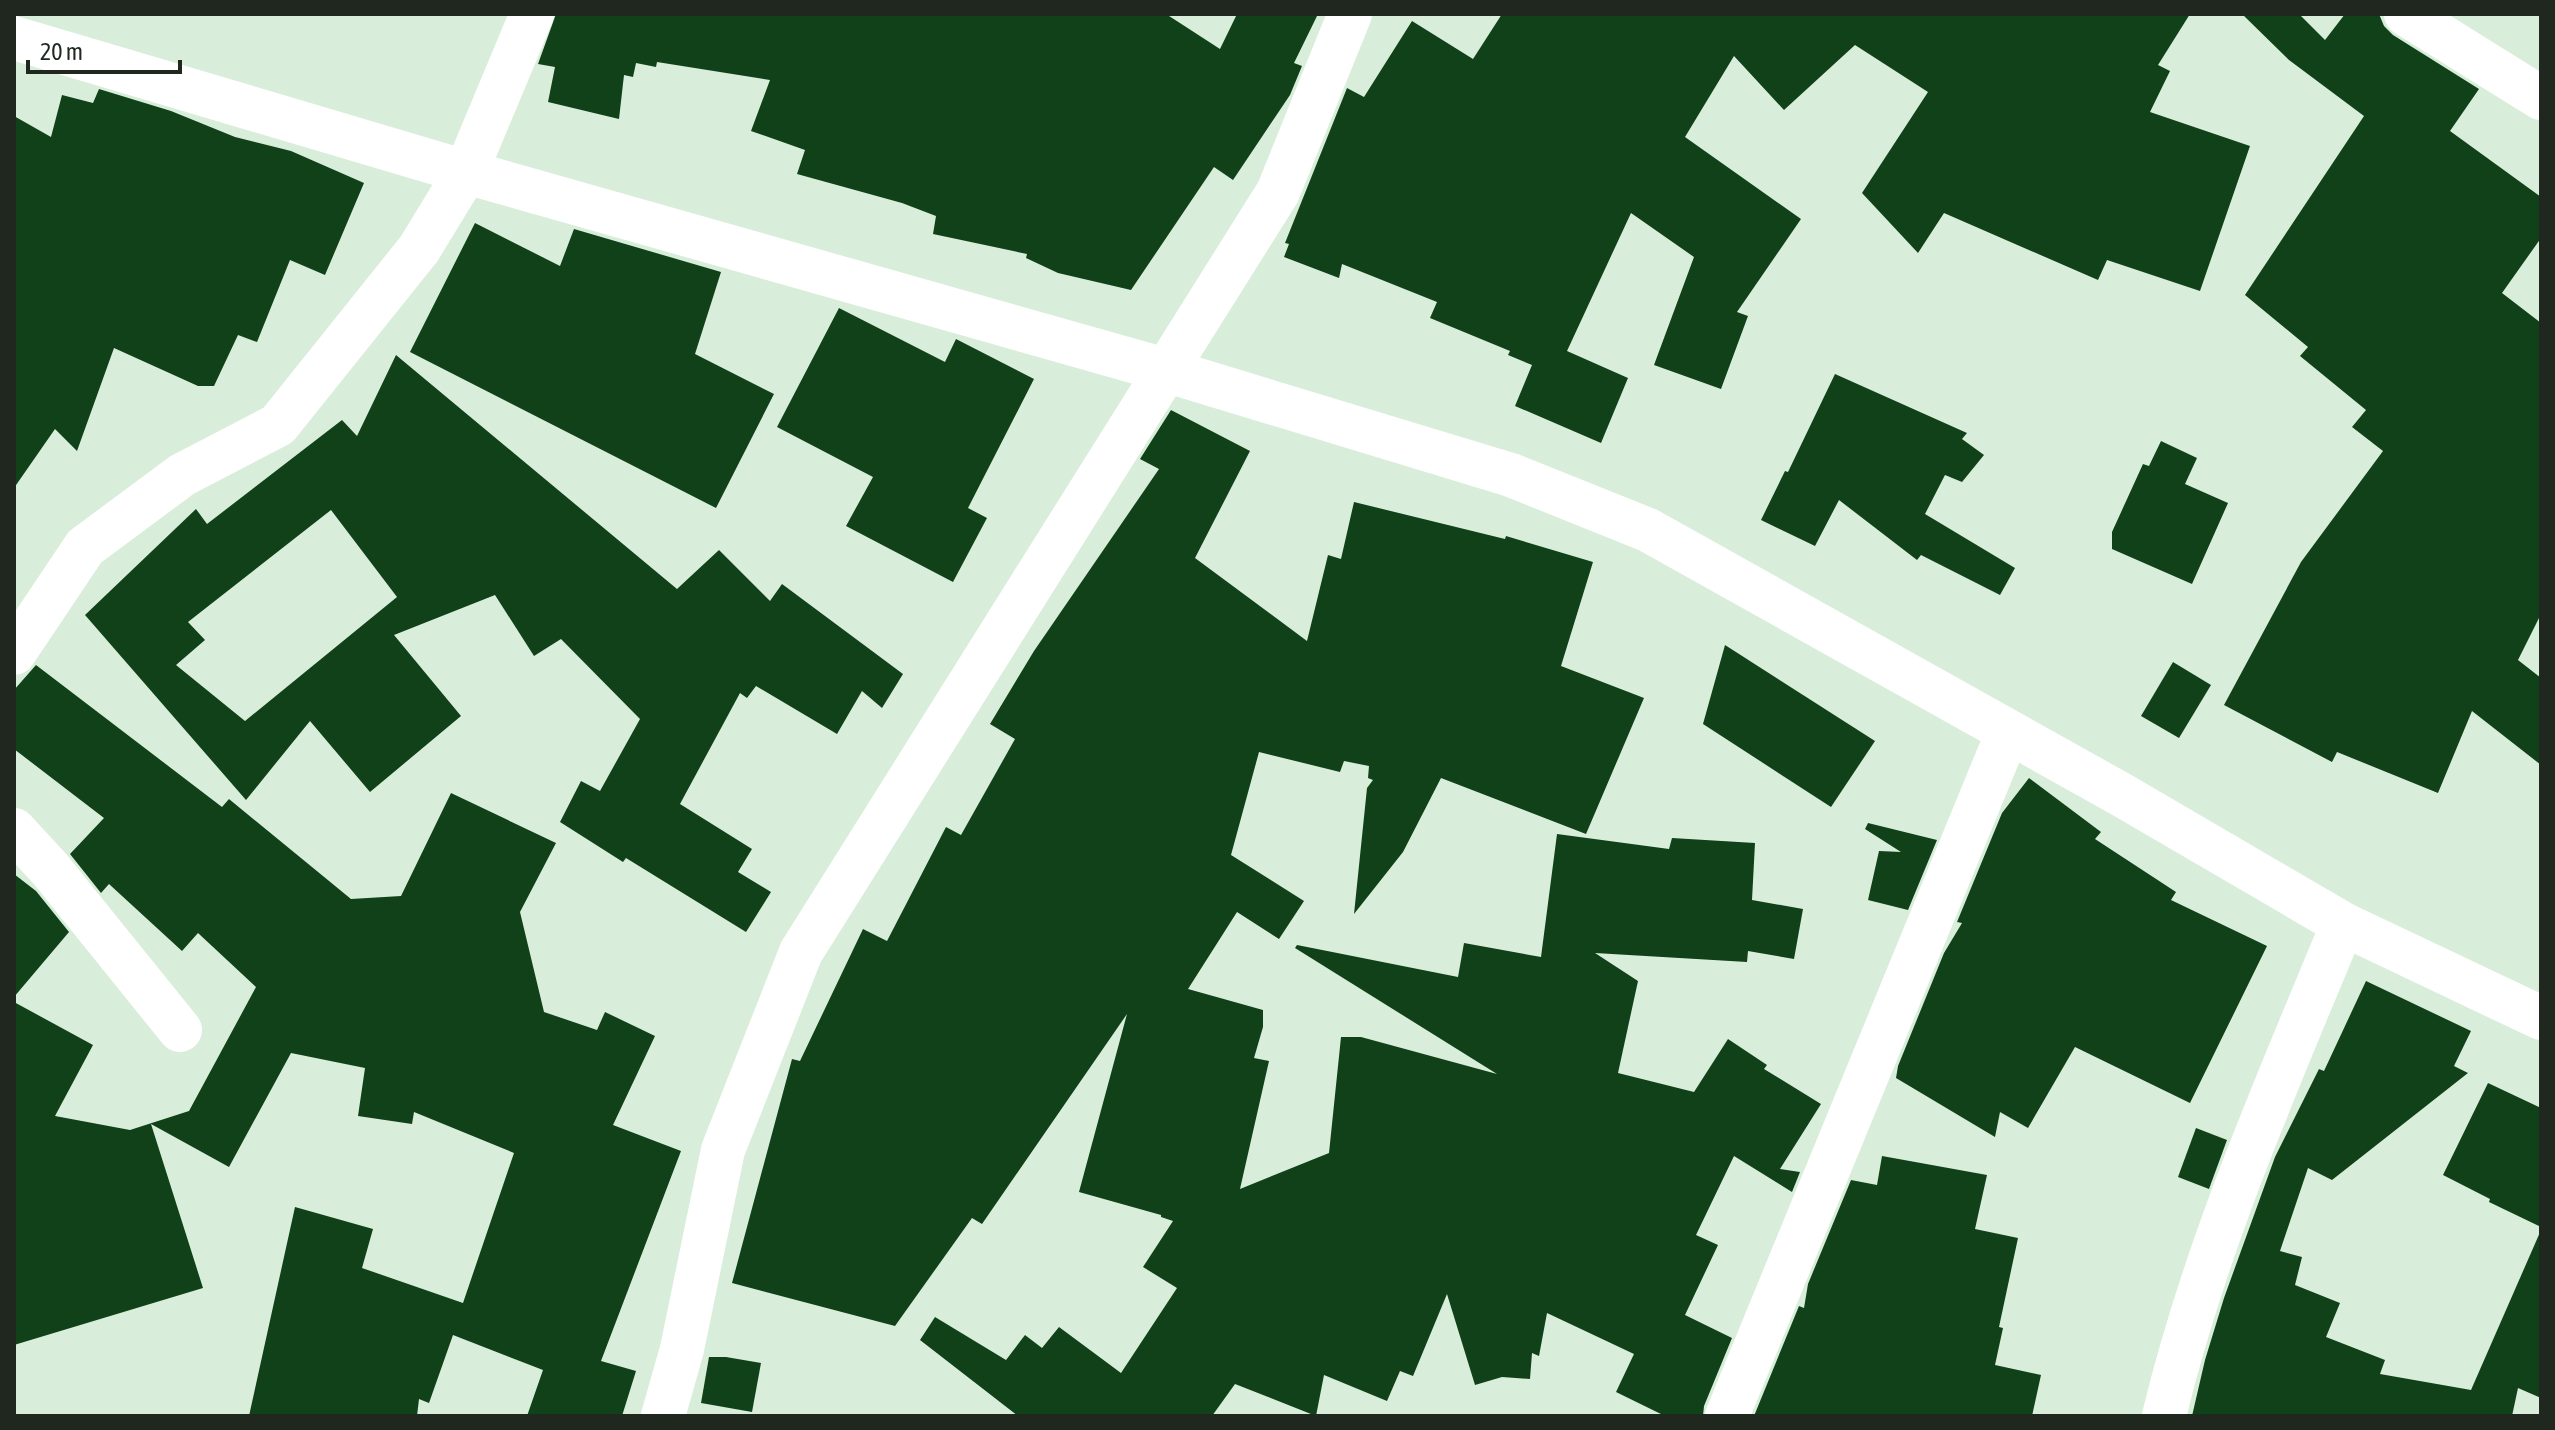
<svg xmlns="http://www.w3.org/2000/svg" width="2555" height="1430" viewBox="0 0 2555 1430" font-family="'Asap Condensed',sans-serif">
  <style>
    .building { fill: #104118; fill-rule: evenodd }
    .lines { fill: none; stroke-linecap: round; stroke-linejoin: round }
    .minor { stroke: #fff; stroke-width: 44 }
  </style>
  <rect width="100%" height="100%" fill="#d9eeda"/>
  <g class="building">
    <polygon points="556,14 1166,14 1220,49 1237,14 1318,14 1294,63 1302,66 1290,95 1233,180 1214,167 1131,290 1058,273 1026,258 1027,254 933,234 936,216 902,203 797,174 805,150 751,131 770,80 657,62 656,67 636,63 633,77 624,75 619,119 548,102 555,67 538,64"/>
    <polygon points="1502,14 2190,14 2158,65 2170,71 2150,112 2250,146 2200,291 2107,260 2098,280 1944,213 1918,253 1862,193 1928,92 1855,45 1784,110 1734,56 1685,137 1801,219 1737,312 1748,316 1721,389 1654,365 1694,257 1631,213 1567,351 1628,378 1601,443 1515,406 1532,365 1508,355 1510,351 1430,318 1437,302 1342,264 1339,278 1284,257 1289,244 1285,243 1347,88 1364,97 1412,21 1473,59"/>
    <polygon points="2242,14 2299,14 2325,40 2345,14 2379,14 2384,26 2393,35 2479,89 2450,131 2541,197 2541,238 2502,293 2541,323 2541,614 2518,660 2541,678 2541,765 2472,711 2438,793 2337,752 2332,762 2224,705 2301,562 2383,451 2352,427 2366,410 2300,356 2308,347 2245,295 2364,116 2289,60"/>
    <polygon points="99,89 171,111 235,137 291,151 364,183 325,275 290,260 257,342 238,335 214,386 198,386 114,348 77,451 55,429 14,488 14,116 51,137 62,95 93,103"/>
    <polygon points="475,223 560,266 574,229 721,272 695,354 774,394 716,508 410,352"/>
    <polygon points="839,308 945,362 956,339 1034,379 968,508 987,518 953,582 846,526 873,477 777,427"/>
    <path d="M396,355L677,589L719,550L770,601L782,584L903,674L882,708L862,691L837,734L756,686L747,698L740,693L680,804L752,849L738,872L771,892L746,932L626,858L623,862L560,822L581,781L600,791L640,719L561,639L534,656L495,595L394,635L461,716L370,792L310,721L246,800L85,615L196,509L207,524L342,420L357,436ZM331,510L397,597L245,721L176,665L205,640L188,622Z"/>
    <polygon points="1835,374 1967,433 1962,439 1984,455 1962,482 1945,475 1925,514 2015,568 2000,595 1921,555 1917,560 1839,500 1815,546 1761,520 1785,471 1788,472"/>
    <polygon points="1171,410 1250,451 1195,558 1307,641 1328,555 1341,559 1354,502 1505,539 1506,536 1593,562 1561,666 1644,698 1586,834 1441,778 1403,852 1354,914 1367,788 1373,780 1368,778 1369,766 1344,761 1340,772 1259,752 1231,855 1304,901 1279,939 1237,912 1188,989 1263,1010 1263,1027 1254,1058 1269,1061 1240,1189 1329,1153 1341,1037 1361,1037 1497,1074 1295,948 1297,945 1458,977 1464,943 1541,957 1557,834 1669,849 1672,838 1755,843 1752,900 1803,909 1794,959 1748,951 1747,962 1595,953 1638,981 1618,1073 1694,1092 1728,1039 1767,1065 1764,1069 1821,1104 1780,1169 1800,1172 1792,1192 1734,1156 1696,1235 1718,1245 1685,1315 1732,1338 1704,1406 1703,1416 1665,1416 1616,1392 1634,1354 1547,1313 1539,1356 1532,1353 1530,1379 1502,1377 1475,1385 1447,1294 1413,1376 1400,1371 1387,1401 1324,1375 1316,1416 1235,1384 1212,1416 1018,1416 920,1340 935,1317 1006,1360 1025,1335 1042,1348 1059,1327 1121,1373 1177,1288 1143,1267 1173,1221 1161,1217 1161,1215 1079,1192 1127,1014 982,1224 972,1218 895,1326 732,1283 792,1059 800,1061 863,929 887,941 946,827 961,835 1015,739 990,724 1034,651 1159,469 1140,459"/>
    <polygon points="2161,441 2197,458 2185,484 2228,503 2192,584 2112,549 2112,532 2143,464 2149,466"/>
    <polygon points="1725,645 1875,741 1831,807 1703,724"/>
    <polygon points="2173,662 2211,685 2179,738 2141,716"/>
    <polygon points="36,665 222,807 229,799 351,899 401,896 451,793 556,843 520,912 544,1012 597,1030 605,1012 655,1036 613,1125 681,1151 601,1361 636,1371 622,1416 527,1416 543,1370 453,1335 429,1403 419,1399 417,1416 249,1416 295,1207 373,1229 362,1268 463,1303 514,1153 414,1112 412,1124 358,1116 365,1068 291,1053 229,1167 151,1124 203,1288 14,1345 14,1002 93,1045 55,1116 130,1130 189,1111 256,987 198,933 182,951 109,884 101,893 70,854 104,818 14,749 14,690"/>
    <polygon points="2029,778 2101,832 2095,839 2176,892 2171,900 2267,946 2190,1103 2075,1047 2028,1128 2000,1112 1995,1137 1896,1078 1898,1066 1944,953 1962,923 1957,922 2002,813"/>
    <polygon points="1868,823 1937,840 1908,910 1868,900 1879,851 1901,852 1865,829"/>
    <polygon points="14,874 36,891 69,932 14,997"/>
    <polygon points="2366,981 2471,1031 2454,1066 2468,1073 2332,1180 2308,1168 2280,1251 2302,1257 2295,1285 2340,1303 2326,1337 2385,1360 2380,1374 2471,1390 2541,1230 2541,1398 2518,1388 2512,1416 2192,1416 2205,1360 2224,1298 2275,1157 2319,1069 2324,1071"/>
    <polygon points="2488,1083 2541,1108 2541,1227 2489,1202 2490,1199 2443,1175"/>
    <polygon points="2196,1128 2227,1140 2209,1189 2178,1177"/>
    <polygon points="1882,1156 1987,1175 1975,1229 2018,1238 1999,1327 2003,1328 1995,1365 2041,1375 2032,1416 1754,1416 1799,1306 1804,1308 1808,1284 1851,1180 1877,1185"/>
    <polygon points="709,1357 726,1357 761,1363 752,1412 701,1403"/>
  </g>
  <g class="lines">
    <g class="minor">
      <polyline points="2406,14 2541,98"/>
      <polyline points="14,38 466,172 1165,370 1511,475 1648,530 2122,795 2343,924 2541,1018"/>
      <polyline points="14,653 85,547 182,475 278,425 419,249 466,172 532,14"/>
      <polyline points="14,830 50,869 180,1030"/>
      <polyline points="663,1416 682,1349 723,1150 801,952 1278,192 1350,14"/>
      <polyline points="1727,1416 2008,732"/>
      <path d="M2164,1416C2205,1246 2276,1086 2343,924"/>
    </g>
  </g>
  <rect width="2555" height="1430" fill="none" stroke="#1f271f" stroke-width="32"/>
  <path d="M28 60v12h152v-12" fill="none" stroke="#1f271f" stroke-width="4"/>
  <text x="40" y="60" font-size="24" fill="#1f271f" stroke="#ffffff" stroke-width="6" paint-order="stroke">20 m</text>
</svg>
